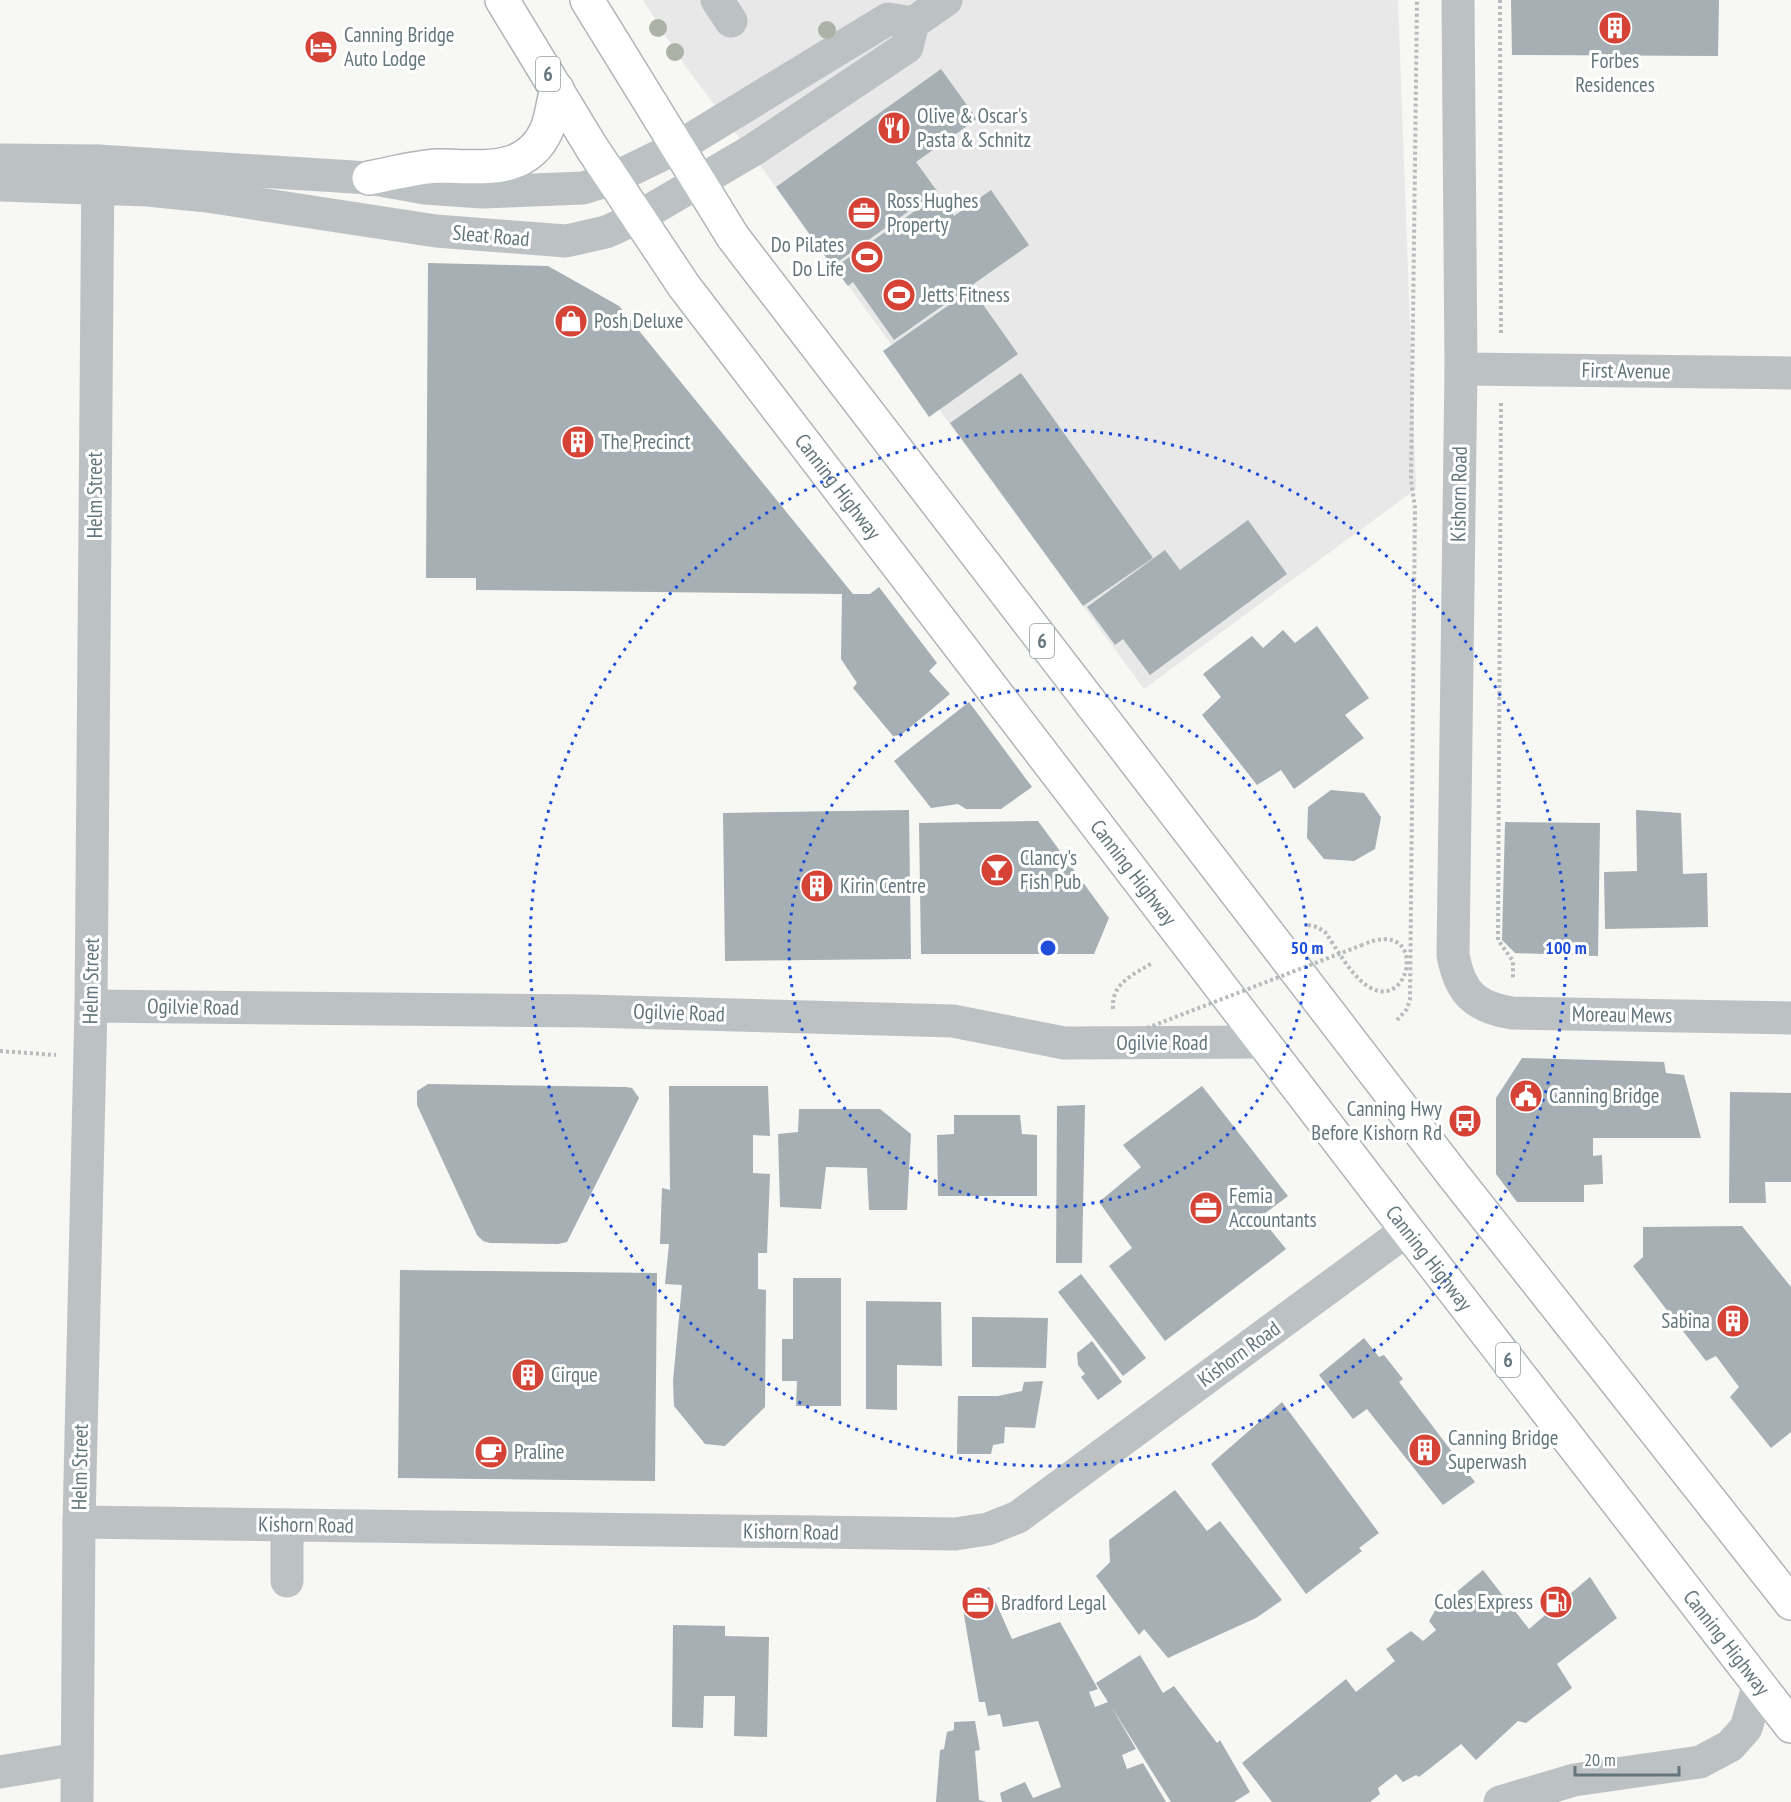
<svg xmlns="http://www.w3.org/2000/svg" width="1791" height="1802" viewBox="0 0 1791 1802" font-family="'PT Sans Narrow',sans-serif">
  <style>
    .built { fill: #e8e8e8 }
    .building { fill: #a6afb3 }
    .lines { fill: none; stroke-linecap: round; stroke-linejoin: round }
    .highway-casing { stroke: #b0b5b8; stroke-width: 36 }
    .path { stroke: #b7bbbd; stroke-width: 4; stroke-dasharray: 3 3; stroke-linecap: butt }
    .minor { stroke: #bcc2c4; stroke-width: 33 }
    .highway { stroke: #fff; stroke-width: 33 }
    .path-bridge { stroke: #b7bbbd; stroke-width: 4; stroke-dasharray: 3 3; stroke-linecap: butt }
    .tree { fill: #acb2a6 }
    .ring { fill: none; stroke: #1d4ed8; stroke-width: 3; stroke-dasharray: 3 6 }
    .labels { text-anchor: middle; stroke-width: 6; stroke-linejoin: round; paint-order: stroke }
    .shield { fill: #fff; stroke: #929fa4; stroke-width: 1.5 }
    .shield-label { font-size: 20px; font-weight: bold; fill: #64767d }
    .poi-label { font-size: 21px; fill: #64767d; stroke: #fff; text-anchor: start }
    .street-label { font-size: 21px; fill: #64767d; stroke: #fff }
    .centre { fill: #1d4ed8; stroke: #fff; stroke-width: 3 }
    .ring-label { font-size: 18px; text-anchor: middle; font-weight: bold; fill: #1d4ed8; stroke: #fff; stroke-width: 6; stroke-linejoin: round; paint-order: stroke }
  </style>
  <rect width="100%" height="100%" fill="#f7f7f4"/>
  <polygon class="built" points="643,0 1398,0 1416,489 1144,689 776,187 683,63"/>
  <g class="building">
    <polygon points="1511,0 1719,0 1718,56 1512,55"/>
    <polygon points="941,69 977,119 916,162 937,191 832,266 776,187"/>
    <polygon points="991,190 1029,245 894,340 853,282 848,286 834,268 939,194 954,216"/>
    <polygon points="428,263 548,266 619,306 853,594 870,594 879,587 937,663 929,671 950,694 901,735 893,736 853,688 857,683 841,659 842,594 476,590 476,578 426,578"/>
    <polygon points="972,289 1018,354 929,417 883,351"/>
    <polygon points="1021,373 1153,558 1083,606 950,423"/>
    <polygon points="1248,520 1287,574 1150,675 1123,639 1115,645 1087,607 1165,550 1180,570"/>
    <polygon points="1317,626 1369,698 1345,715 1364,738 1294,789 1281,770 1257,785 1202,715 1221,697 1203,674 1252,636 1263,648 1283,630 1295,643"/>
    <polygon points="969,702 1032,787 1001,809 966,809 958,804 931,808 894,761"/>
    <polygon points="1331,790 1364,793 1381,817 1375,849 1354,861 1324,859 1307,838 1308,807"/>
    <polygon points="909,810 911,959 725,961 723,813"/>
    <polygon points="1636,810 1681,813 1683,874 1707,873 1708,927 1605,929 1604,872 1637,871"/>
    <polygon points="1038,821 1109,918 1094,954 921,954 919,823"/>
    <polygon points="1505,822 1600,823 1598,956 1515,953 1502,940"/>
    <polygon points="1522,1058 1664,1062 1666,1073 1684,1075 1701,1138 1593,1138 1593,1156 1602,1155 1603,1184 1584,1185 1584,1202 1517,1202 1496,1174 1496,1098"/>
    <polygon points="428,1084 626,1087 632,1088 639,1098 567,1242 558,1244 490,1243 483,1241 477,1235 417,1105 417,1091"/>
    <polygon points="669,1086 768,1086 770,1136 753,1135 753,1173 770,1174 767,1253 758,1253 758,1289 766,1290 765,1407 725,1446 705,1444 674,1406 673,1381 682,1285 665,1284 669,1244 660,1244 662,1188 670,1190"/>
    <polygon points="1202,1086 1288,1196 1260,1217 1286,1249 1165,1341 1109,1266 1132,1248 1099,1202 1141,1167 1123,1145"/>
    <polygon points="1730,1092 1791,1093 1791,1182 1765,1182 1766,1203 1729,1203"/>
    <polygon points="1085,1105 1082,1263 1056,1263 1057,1106"/>
    <polygon points="799,1109 880,1109 911,1134 907,1210 869,1210 867,1168 826,1167 821,1209 780,1207 778,1134 798,1132"/>
    <polygon points="954,1115 1020,1115 1022,1134 1037,1135 1037,1196 938,1196 937,1135 954,1134"/>
    <polygon points="1742,1226 1791,1287 1791,1432 1771,1448 1730,1397 1739,1387 1716,1356 1706,1361 1633,1266 1643,1257 1643,1227"/>
    <polygon points="400,1270 657,1273 655,1481 398,1478"/>
    <polygon points="1081,1274 1146,1358 1123,1376 1058,1292"/>
    <polygon points="793,1278 841,1278 841,1406 796,1406 797,1381 782,1381 782,1339 793,1339"/>
    <polygon points="866,1301 941,1302 942,1366 897,1365 897,1410 866,1409"/>
    <polygon points="972,1317 1048,1318 1046,1368 972,1367"/>
    <polygon points="1364,1338 1379,1357 1384,1355 1403,1379 1399,1382 1475,1482 1443,1505 1367,1409 1353,1419 1319,1375"/>
    <polygon points="1092,1341 1122,1382 1098,1400 1081,1377 1085,1374 1078,1365 1077,1353"/>
    <polygon points="1043,1381 1035,1428 1005,1427 1004,1443 993,1445 991,1454 957,1454 958,1396 998,1396 1022,1391 1024,1382"/>
    <polygon points="1282,1402 1379,1533 1359,1548 1362,1551 1306,1594 1211,1464"/>
    <polygon points="1175,1490 1207,1531 1220,1521 1282,1600 1256,1618 1168,1658 1144,1629 1139,1635 1096,1576 1110,1562 1109,1540"/>
    <polygon points="1483,1570 1529,1629 1590,1577 1617,1618 1557,1664 1572,1688 1526,1723 1518,1721 1476,1760 1461,1744 1419,1777 1416,1775 1403,1782 1396,1774 1378,1788 1380,1794 1370,1802 1272,1802 1242,1763 1346,1679 1356,1692 1395,1661 1386,1649 1411,1631 1423,1641 1436,1630 1429,1621 1436,1609"/>
    <polygon points="989,1587 1012,1639 1060,1622 1098,1689 1089,1692 1095,1707 1108,1702 1096,1683 1140,1655 1163,1693 1174,1686 1217,1743 1220,1740 1250,1792 1234,1802 1171,1802 1111,1706 1136,1749 1122,1755 1127,1769 1143,1763 1166,1802 1002,1802 1000,1793 1025,1782 1033,1798 1061,1787 1038,1721 1003,1727 1000,1714 988,1716 985,1702 979,1702 961,1598"/>
    <polygon points="673,1625 725,1626 725,1636 769,1637 767,1737 734,1736 735,1696 704,1696 703,1728 672,1727"/>
    <polygon points="975,1721 980,1750 975,1751 979,1800 987,1802 936,1802 940,1750 944,1749 947,1732 954,1730 954,1722"/>
  </g>
  <g class="lines">
    <defs>
      <g id="highway">
        <path id="s1" d="M502,0L592,148L684,286L1407,1230L1791,1726"/>
        <polyline points="587,0 733,237 1454,1176 1791,1603"/>
        <path d="M369,178C391,174 415,167 438,166C479,166 527,176 547,129C552,117 553,102 557,89"/>
      </g>
    </defs>
    <use href="#highway" class="highway-casing"/>
    <g class="path">
      <polyline points="1500,0 1501,335"/>
      <polyline points="1501,403 1498,940 1513,961 1513,979"/>
      <path d="M1308,925L1317,927L1325,932C1337,949 1351,976 1369,987C1412,1013 1429,915 1362,945"/>
      <path d="M1113,1009C1111,983 1133,975 1152,963"/>
      <polyline points="1397,1020 1407,1009 1410,999 1415,508 1411,480 1417,0"/>
      <polyline points="0,1051 56,1055"/>
    </g>
    <g class="minor">
      <polyline points="717,0 731,21"/>
      <path d="M1458,0L1461,369L1453,955C1460,993 1475,1007 1512,1013L1791,1018"/>
      <polyline points="0,160 98,161 369,178 425,188 482,192 583,188 612,179 678,147 888,19 913,23"/>
      <polyline points="0,185 148,190 207,196 436,231 566,241 606,232 637,218 753,150 907,47 913,23 946,0"/>
      <polyline points="1461,369 1791,373"/>
      <polyline points="91,1006 588,1011 953,1021 1064,1043 1264,1042"/>
      <polyline points="79,1522 955,1534 988,1529 1018,1517 1407,1230"/>
      <polyline points="287,1581 287,1525"/>
      <polyline points="0,1772 77,1759"/>
      <polyline points="77,1802 79,1522 91,1006 98,161"/>
      <polyline points="1500,1802 1574,1780 1700,1762 1730,1746 1746,1728 1759,1684"/>
    </g>
    <use href="#highway" class="highway"/>
    <polyline class="path-bridge" points="1147,1028 1362,945"/>
  </g>
  <g class="tree">
    <circle cx="658" cy="28" r="9"/>
    <circle cx="827" cy="30" r="9"/>
    <circle cx="675" cy="52" r="9"/>
  </g>
  <g class="ring">
    <circle cx="1048" cy="948" r="259"/>
    <circle cx="1048" cy="948" r="518"/>
  </g>
  <defs>
    <symbol id="building-disc" viewBox="-11 -11 22 22"><circle r="9.5" fill="#d54337" stroke="#fff"/><path d="M-4-6H4V6H1V3H-1V6H-4ZM-2.5-4.3h1.7v1.8h-1.7ZM.8-4.3h1.7v1.8H.8ZM-2.5-1h1.7V.8h-1.7ZM.8-1h1.7V.8H.8Z" fill="#fff"/></symbol>
    <symbol id="hotel-disc" viewBox="-11 -11 22 22"><circle r="9.5" fill="#d54337" stroke="#fff"/><path d="M-6-4.5h1.5V1H6V5H4.5V3h-9V5H-6ZM-4 0a1.8 1.8 0 1 1 3.6 0ZM.5 0V-2.5h3Q6-2.5 6 0Z" fill="#fff"/></symbol>
    <symbol id="restaurant-disc" viewBox="-11 -11 22 22"><circle r="9.5" fill="#d54337" stroke="#fff"/><path d="M-5-6h1v4h1v-4h1v4h1v-4h1v5L-1.5 .5V6h-2V.5L-5-1ZM5-6V6H3V1.5H1.5Q1.5-4 5-6Z" fill="#fff"/></symbol>
    <symbol id="office-disc" viewBox="-11 -11 22 22"><circle r="9.5" fill="#d54337" stroke="#fff"/><path d="M-6-3h4V-5.5h4V-3h4V5H-6ZM-1-4.5V-3h2v-1.5ZM-6 0V1H6V0Z" fill="#fff"/></symbol>
    <symbol id="stadium-disc" viewBox="-11 -11 22 22"><circle r="9.5" fill="#d54337" stroke="#fff"/><path d="M0-5a6.5 5 0 1 0 0 10a6.5 5 0 1 0 0-10ZM-3.5-1.8h7v3.6h-7Z" fill="#fff"/></symbol>
    <symbol id="shop-disc" viewBox="-11 -11 22 22"><circle r="9.5" fill="#d54337" stroke="#fff"/><path d="M-5-2.5h2.3a2.7 3.5 0 0 1 5.4 0H5L5.5 6h-11ZM-1.5-2.5h3a1.5 2.3 0 0 0-3 0Z" fill="#fff"/></symbol>
    <symbol id="bar-disc" viewBox="-11 -11 22 22"><circle r="9.5" fill="#d54337" stroke="#fff"/><path d="M-6-5H6L.8 .8V4.5H3.5V6h-7V4.5H-.8V.8Z" fill="#fff"/></symbol>
    <symbol id="civic-disc" viewBox="-11 -11 22 22"><circle r="9.5" fill="#d54337" stroke="#fff"/><path d="M-.6-6.5H3V-4.5H.6V-3L4-1V1h2V6H-6V1h2V-1L-.6-3ZM-1.2 2.5V6h2.4V2.5Z" fill="#fff"/></symbol>
    <symbol id="bus-disc" viewBox="-11 -11 22 22"><circle r="9.5" fill="#d54337" stroke="#fff"/><path d="M-5-6H5V4H4V6H2V4H-2V6H-4V4H-5ZM-3.5-4V0h7V-4ZM-3.5 1.2v1.5H-2V1.2ZM2 1.2v1.5H3.5V1.2Z" fill="#fff"/></symbol>
    <symbol id="cafe-disc" viewBox="-11 -11 22 22"><circle r="9.5" fill="#d54337" stroke="#fff"/><path d="M-5.5-4.5H6V0H3Q3 3.5 0 3.5H-2.5Q-5.5 3.5-5.5 0ZM3-3.2v2h1.7v-2ZM-6 4.5H4V6H-6Z" fill="#fff"/></symbol>
    <symbol id="fuel-disc" viewBox="-11 -11 22 22"><circle r="9.5" fill="#d54337" stroke="#fff"/><path d="M-5.5-6h7V0h2V4h1.3V-2.5L3-4.5l.8-.8L6-3V5H2.5V1h-1V6h-7ZM-4.2-4.7v3.2H.2V-4.7Z" fill="#fff"/></symbol>
  </defs>
  <g fill-rule="evenodd">
    <use href="#building-disc" x="1596" y="9" width="38" height="38"/>
    <use href="#hotel-disc" x="302" y="28" width="38" height="38"/>
    <use href="#restaurant-disc" x="875" y="109" width="38" height="38"/>
    <use href="#office-disc" x="845" y="194" width="38" height="38"/>
    <use href="#stadium-disc" x="848" y="238" width="38" height="38"/>
    <use href="#stadium-disc" x="880" y="276" width="38" height="38"/>
    <use href="#shop-disc" x="552" y="302" width="38" height="38"/>
    <use href="#building-disc" x="559" y="423" width="38" height="38"/>
    <use href="#bar-disc" x="978" y="851" width="38" height="38"/>
    <use href="#building-disc" x="798" y="867" width="38" height="38"/>
    <use href="#civic-disc" x="1507" y="1077" width="38" height="38"/>
    <use href="#bus-disc" x="1446" y="1102" width="38" height="38"/>
    <use href="#office-disc" x="1187" y="1189" width="38" height="38"/>
    <use href="#building-disc" x="1714" y="1302" width="38" height="38"/>
    <use href="#building-disc" x="509" y="1356" width="38" height="38"/>
    <use href="#building-disc" x="1406" y="1431" width="38" height="38"/>
    <use href="#cafe-disc" x="472" y="1433" width="38" height="38"/>
    <use href="#fuel-disc" x="1537" y="1583" width="38" height="38"/>
    <use href="#office-disc" x="959" y="1584" width="38" height="38"/>
  </g>
  <g class="labels">
    <g class="shield">
      <rect x="536" y="57" width="24" height="34" rx="4.5"/>
      <rect x="1030" y="624" width="24" height="34" rx="4.5"/>
      <rect x="1496" y="1343" width="24" height="34" rx="4.5"/>
    </g>
    <g class="shield-label">
      <text x="548" y="81">6</text>
      <text x="1042" y="648">6</text>
      <text x="1508" y="1367">6</text>
    </g>
    <g class="poi-label">
      <text x="344" y="42">Canning Bridge<tspan x="344" dy="24">Auto Lodge</tspan></text>
      <text x="1615" y="68" text-anchor="middle">Forbes<tspan x="1615" dy="24">Residences</tspan></text>
      <text x="917" y="123">Olive &amp; Oscar's<tspan x="917" dy="24">Pasta &amp; Schnitz</tspan></text>
      <text x="887" y="208">Ross Hughes<tspan x="887" dy="24">Property</tspan></text>
      <text x="844" y="252" text-anchor="end">Do Pilates<tspan x="844" dy="24">Do Life</tspan></text>
      <text x="922" y="302">Jetts Fitness</text>
      <text x="594" y="328">Posh Deluxe</text>
      <text x="601" y="449">The Precinct</text>
      <text x="1020" y="865">Clancy's<tspan x="1020" dy="24">Fish Pub</tspan></text>
      <text x="840" y="893">Kirin Centre</text>
      <text x="1549" y="1103">Canning Bridge</text>
      <text x="1442" y="1116" text-anchor="end">Canning Hwy<tspan x="1442" dy="24">Before Kishorn Rd</tspan></text>
      <text x="1229" y="1203">Femia<tspan x="1229" dy="24">Accountants</tspan></text>
      <text x="1710" y="1328" text-anchor="end">Sabina</text>
      <text x="551" y="1382">Cirque</text>
      <text x="1448" y="1445">Canning Bridge<tspan x="1448" dy="24">Superwash</tspan></text>
      <text x="514" y="1459">Praline</text>
      <text x="1533" y="1609" text-anchor="end">Coles Express</text>
      <text x="1001" y="1610">Bradford Legal</text>
    </g>
    <g class="street-label">
      <text transform="translate(491 236) rotate(5)" y="7">Sleat Road</text>
      <text transform="translate(1626 371) rotate(1)" y="7">First Avenue</text>
      <text dy="7" stroke="none"><textPath href="#s1" startOffset="592">Canning Highway</textPath></text>
      <text transform="translate(1459 494) rotate(-89)" y="7">Kishorn Road</text>
      <text transform="translate(95 495) rotate(-90)" y="7">Helm Street</text>
      <text dy="7" stroke="none"><textPath href="#s1" startOffset="1078">Canning Highway</textPath></text>
      <text transform="translate(91 981) rotate(-89)" y="7">Helm Street</text>
      <text transform="translate(193 1007) rotate(1)" y="7">Ogilvie Road</text>
      <text transform="translate(679 1013) rotate(2)" y="7">Ogilvie Road</text>
      <text transform="translate(1622 1015) rotate(1)" y="7">Moreau Mews</text>
      <text x="1162" y="1050">Ogilvie Road</text>
      <text dy="7" stroke="none"><textPath href="#s1" startOffset="1564">Canning Highway</textPath></text>
      <text transform="translate(1239 1354) rotate(-36)" y="7">Kishorn Road</text>
      <text transform="translate(80 1467) rotate(-89)" y="7">Helm Street</text>
      <text transform="translate(306 1525) rotate(1)" y="7">Kishorn Road</text>
      <text transform="translate(791 1532) rotate(1)" y="7">Kishorn Road</text>
      <text dy="7" stroke="none"><textPath href="#s1" startOffset="2050">Canning Highway</textPath></text>
    </g>
  </g>
  <circle cx="1048" cy="948" r="9" class="centre"/>
  <g class="ring-label">
    <text x="1307" y="954">50 m</text>
    <text x="1566" y="954">100 m</text>
  </g>
  <path d="M1575 1766v9h104v-9" fill="none" stroke="#64767d" stroke-width="3"/>
  <text x="1584" y="1766" font-size="18" fill="#64767d" stroke="#ffffff" stroke-width="4.5" paint-order="stroke">20 m</text>
</svg>
